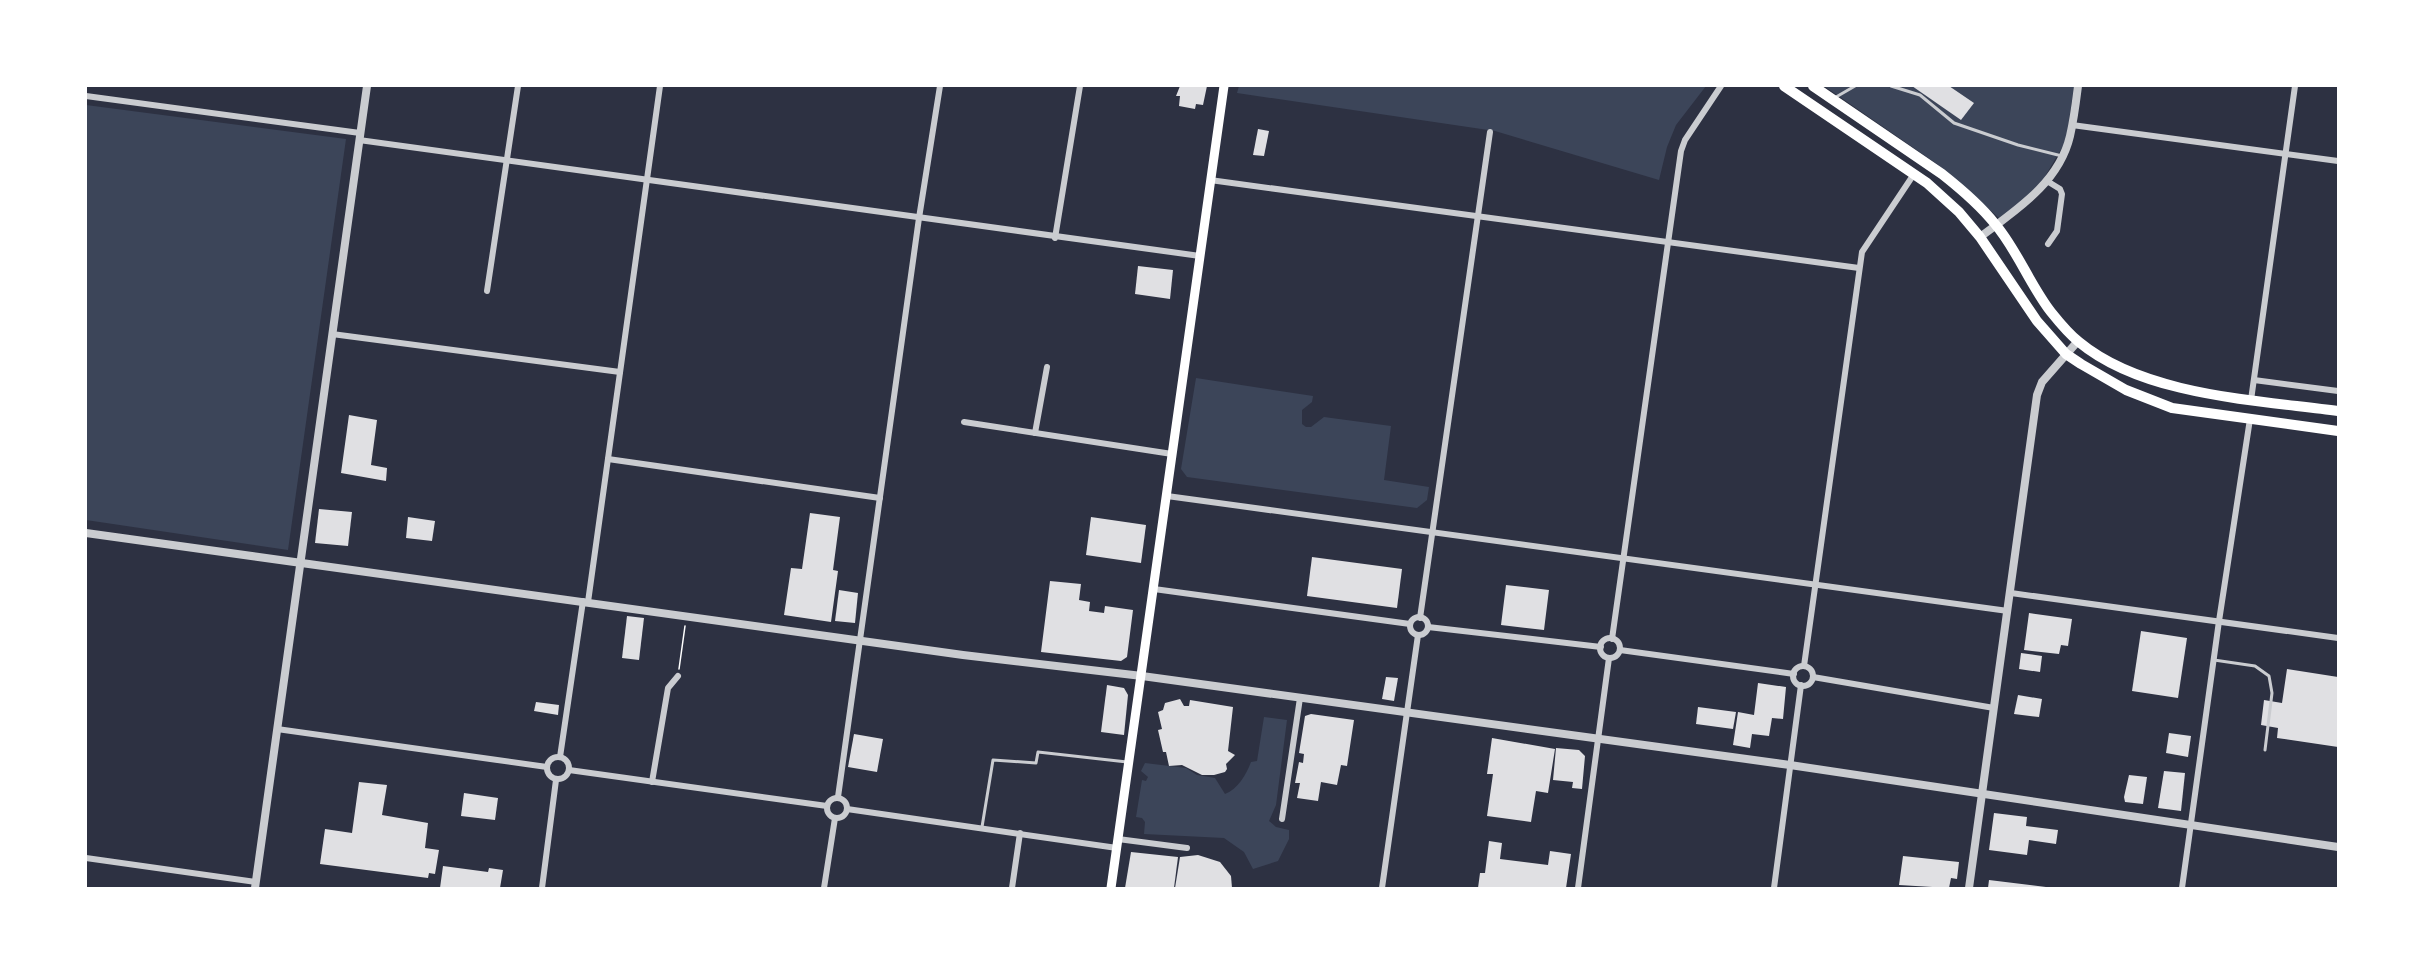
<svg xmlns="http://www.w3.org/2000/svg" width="2424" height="974" viewBox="0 0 2424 974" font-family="'Work Sans',sans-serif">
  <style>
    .green { fill: #3c4559 }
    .building { fill: #e0e0e3 }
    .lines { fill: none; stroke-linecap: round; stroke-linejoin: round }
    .path { stroke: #fff; stroke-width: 1.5 }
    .service { stroke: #caccd0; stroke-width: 3 }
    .minor { stroke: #caccd0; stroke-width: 6 }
    .tertiary { stroke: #caccd0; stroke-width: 8 }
    .primary { stroke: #fff; stroke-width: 9 }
    .trunk { stroke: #fff; stroke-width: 10 }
  </style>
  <rect width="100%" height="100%" fill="#2d3142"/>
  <g class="green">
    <polygon points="1239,86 1706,86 1676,125 1667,147 1659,180 1495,131 1237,93"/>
    <polygon points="1824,86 2074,86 2066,141 2044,178 2023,201 1999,218 1937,164"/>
    <polygon points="86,105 346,139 288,550 86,520"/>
    <polygon points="1196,378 1313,396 1312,402 1302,410 1302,424 1306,427 1311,427 1324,417 1391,426 1384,480 1429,487 1427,500 1417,508 1187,477 1181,469"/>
    <path d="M1264,717L1287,720L1276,805L1269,821L1276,827L1289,830V839L1278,861L1253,869L1244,852L1224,838L1144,834L1145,822L1142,818L1136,817L1142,780L1146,781L1148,777L1141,771L1145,763L1186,768L1197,775L1215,778L1225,794C1238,789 1246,775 1251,762L1257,761Z"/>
  </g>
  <g class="building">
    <polygon points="1180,86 1207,86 1203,105 1196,104 1195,109 1179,106 1180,96 1176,96"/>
    <polygon points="1912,86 1949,86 1974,103 1961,120"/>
    <polygon points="1258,129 1269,131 1264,156 1253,155"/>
    <polygon points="1138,266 1173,270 1170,299 1135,294"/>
    <polygon points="349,415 377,420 371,465 387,468 386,481 341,473"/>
    <polygon points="319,509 352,512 348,546 315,543"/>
    <polygon points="810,513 840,517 833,570 838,571 831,622 784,615 791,568 802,569"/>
    <polygon points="408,517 435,521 432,541 406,538"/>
    <polygon points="1091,517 1146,525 1141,563 1086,555"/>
    <polygon points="1312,557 1402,569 1397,608 1307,596"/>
    <polygon points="1050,581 1081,584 1079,600 1090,602 1089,611 1104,613 1105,606 1133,610 1127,657 1121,661 1041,652"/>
    <polygon points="1506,585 1549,590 1544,630 1501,625"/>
    <polygon points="839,590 858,593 855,623 835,621"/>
    <polygon points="2029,613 2072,619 2068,646 2061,645 2059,654 2024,650"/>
    <polygon points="627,616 644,618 639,660 622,658"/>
    <polygon points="2141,631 2187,638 2178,698 2132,691"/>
    <polygon points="2021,653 2042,656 2040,672 2019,669"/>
    <polygon points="2287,669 2338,677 2338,747 2277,738 2278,728 2261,725 2264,700 2282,703"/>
    <polygon points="1386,677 1398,678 1394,701 1382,699"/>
    <polygon points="1758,683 1786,687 1783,719 1772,718 1769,736 1752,734 1750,748 1733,745 1738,712 1754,715"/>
    <polygon points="1107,685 1124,688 1128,695 1124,735 1101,732"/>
    <polygon points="2018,695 2042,699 2039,717 2014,714"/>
    <polygon points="1180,699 1184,706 1189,706 1190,700 1233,707 1228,751 1235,755 1226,764 1227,769 1225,772 1214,775 1202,775 1182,765 1169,766 1166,752 1163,752 1158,730 1162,729 1158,712 1163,710 1165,703"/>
    <polygon points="536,702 559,705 558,715 534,711"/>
    <polygon points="1698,707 1736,712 1733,729 1696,724"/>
    <polygon points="1311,714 1354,720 1347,766 1341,765 1337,785 1321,782 1318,801 1297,798 1300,783 1295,783 1299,762 1303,763 1304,754 1299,753 1305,716"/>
    <polygon points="2169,733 2191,736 2188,757 2166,753"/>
    <polygon points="854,734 883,739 877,772 848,767"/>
    <polygon points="1492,738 1555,749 1548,793 1536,791 1531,822 1487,816 1493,774 1487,774"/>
    <polygon points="1556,748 1579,750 1585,756 1582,789 1572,788 1573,782 1553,780"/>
    <polygon points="2164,771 2185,773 2181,811 2158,808"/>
    <polygon points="2129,775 2147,777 2143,804 2125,802 2124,797"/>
    <polygon points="359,782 387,785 382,815 428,823 425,848 439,850 435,874 429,873 428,878 320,864 325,829 352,833"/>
    <polygon points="464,793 498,798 495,820 461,816"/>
    <polygon points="1994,813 2027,817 2026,826 2058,830 2056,844 2029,840 2027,855 1989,850"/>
    <polygon points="1489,841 1502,843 1500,859 1548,865 1550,851 1571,854 1566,888 1478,888 1480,873 1485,873"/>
    <polygon points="1131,852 1178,857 1174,888 1125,888"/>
    <polygon points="1198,855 1220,862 1231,876 1232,888 1175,888 1180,857"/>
    <polygon points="1903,856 1959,862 1957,879 1951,878 1949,888 1899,885"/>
    <polygon points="443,866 488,872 489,868 503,870 500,888 440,888"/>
    <polygon points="1989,880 2046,887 2046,888 1988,888"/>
  </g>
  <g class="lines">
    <polyline class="path" points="679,669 685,626"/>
    <g class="service">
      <polyline points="1891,86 1920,95 1954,123 2018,145 2062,156"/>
      <polyline points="1836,97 1855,86"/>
      <polyline points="2214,660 2255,666 2269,676 2272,693 2265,750"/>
      <polyline points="982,827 993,760 1036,763 1038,752 1127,762"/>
    </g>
    <g class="minor">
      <polyline points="86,96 360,133"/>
      <polyline points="2072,125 2338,161"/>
      <polyline points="359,140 1200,256"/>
      <polyline points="1210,180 1859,268"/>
      <polyline points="2047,181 2060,189 2062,194 2057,231 2048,244"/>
      <polyline points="1055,238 1080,86"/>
      <polyline points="487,291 518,86"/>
      <polyline points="332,334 620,372"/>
      <polyline points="2254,380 2338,391"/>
      <polyline points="2251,400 2295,86"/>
      <polyline points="964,422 1172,454"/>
      <polyline points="1035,433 1047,367"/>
      <polyline points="608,459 880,498"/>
      <polyline points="1167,496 2008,611"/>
      <polyline points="1154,589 1410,624"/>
      <polyline points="2011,593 2338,638"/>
      <polyline points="588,602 660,86"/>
      <circle cx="1419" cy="626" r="9"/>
      <polyline points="1420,618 1490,132"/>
      <polyline points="1428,627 1601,647"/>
      <circle cx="1610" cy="648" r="10"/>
      <polyline points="1612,639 1681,151 1685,140 1721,86"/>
      <polyline points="1620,650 1794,674"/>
      <polyline points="1804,666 1862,252 1914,174"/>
      <circle cx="1803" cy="676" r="10"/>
      <polyline points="1813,677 1994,708"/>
      <polyline points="277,729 547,767"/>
      <circle cx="558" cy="768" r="11"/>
      <polyline points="560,757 583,601"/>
      <polyline points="569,770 827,806"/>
      <polyline points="652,782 668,688 678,676"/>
      <polyline points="838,797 919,218 940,86"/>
      <circle cx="837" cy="808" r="10"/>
      <polyline points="847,809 1117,848"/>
      <polyline points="1282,819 1300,698"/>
      <polyline points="1118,839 1187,848"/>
      <polyline points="86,858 256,882"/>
      <polyline points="542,888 556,780"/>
      <polyline points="824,888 835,818"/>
      <polyline points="1012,888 1020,833"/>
      <polyline points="1382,888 1418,635"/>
      <polyline points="1578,888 1609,658"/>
      <polyline points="1774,888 1801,685"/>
      <polyline points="2182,888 2219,621 2250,419"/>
    </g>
    <g class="tertiary">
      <path d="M1980,237C2016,210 2059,183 2070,136C2074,119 2076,102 2078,86"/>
      <polyline points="86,533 963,655 1142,676 1790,765 2338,847"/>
      <polyline points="255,888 367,86"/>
      <polyline points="1969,888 2037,395 2042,382 2078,341"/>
    </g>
    <polyline class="primary" points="1111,888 1224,86"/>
    <g class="trunk">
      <polyline points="1784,86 1927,183 1959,212 1980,237 2037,321 2066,354 2081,364 2126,390 2172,408 2338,431"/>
      <path d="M1813,86L1942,174C1961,189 1980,205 1995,224C2016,248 2030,285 2051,312C2059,322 2069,334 2079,342C2144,396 2257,400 2338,411"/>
    </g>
  </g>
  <rect width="2424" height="974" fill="none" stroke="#ffffff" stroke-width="174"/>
</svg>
